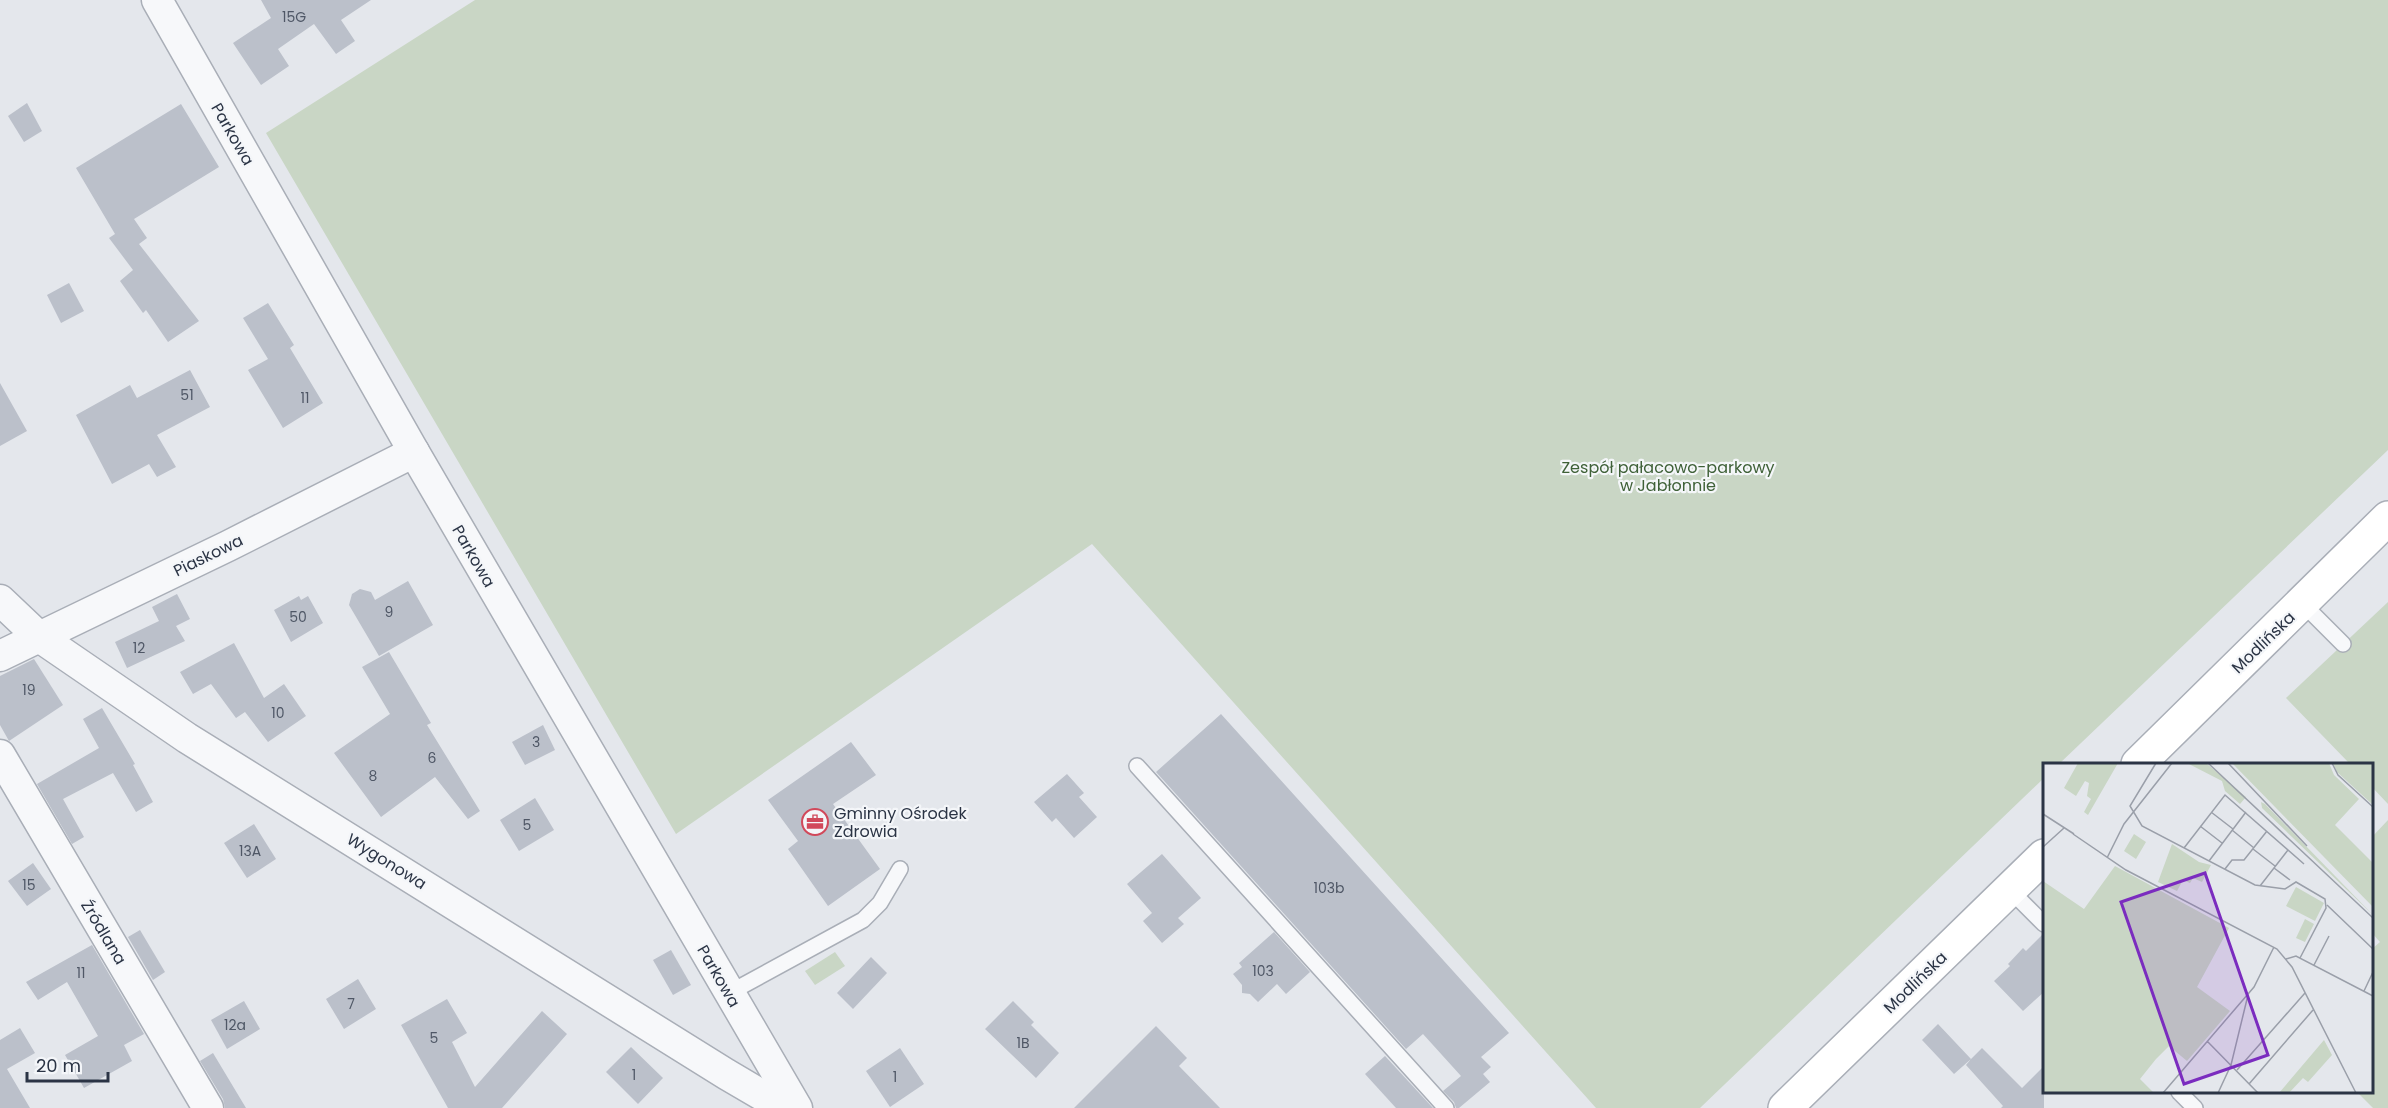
<svg xmlns="http://www.w3.org/2000/svg" width="2388" height="1108" viewBox="0 0 2388 1108" font-family="Poppins,sans-serif">
  <style>
    .green { fill: #c9d6c5 }
    .building { fill: #bbc0ca }
    .lines { fill: none; stroke-linecap: round; stroke-linejoin: round }
    .lane-casing { stroke: #a9aeb7; stroke-width: 18 }
    .street-casing { stroke: #a9aeb7; stroke-width: 33 }
    .secondary-casing { stroke: #a9aeb7; stroke-width: 36 }
    .lane { stroke: #f7f8fa; stroke-width: 15 }
    .street { stroke: #f7f8fa; stroke-width: 30 }
    .secondary { stroke: #fff; stroke-width: 33 }
    .labels { text-anchor: middle; stroke-width: 4.5; stroke-linejoin: round; paint-order: stroke }
    .number-label { font-size: 14px; fill: #4f5766 }
    .street-label { font-size: 16px; fill: #2b3445; stroke: #f4f6f9 }
    .park-label { font-size: 16px; fill: #3f6138; stroke: #f4f6f9 }
    .poi-label { font-size: 16px; fill: #2b3445; stroke: #f4f6f9; text-anchor: start }
    .inset-road { fill: none; stroke: #9a9fa9; stroke-width: 1.5 }
    .view { fill: #7b2cbf; fill-opacity: 0.15; stroke: #7b2cbf; stroke-width: 3 }
    .inset-edge { fill: none; stroke: #2b3445; stroke-width: 3 }
  </style>
  <rect width="100%" height="100%" fill="#e4e7ec"/>
  <g class="green">
    <polygon points="475,0 2388,0 2388,450 2059,764 2044,764 2044,778 1700,1108 1596,1108 1092,544 676,834 266,133"/>
    <polygon points="2388,602 2388,804 2372,787 2372,764 2350,764 2286,698"/>
    <polygon points="2388,820 2388,1108 2373,1108 2357,1092 2372,1092 2372,949 2380,942 2372,933 2372,837"/>
    <polygon points="835,952 845,966 815,985 805,971"/>
  </g>
  <g class="building">
    <polygon points="261,0 371,0 341,20 355,41 336,54 314,24 278,49 289,66 261,85 233,43 271,18"/>
    <polygon points="27,103 42,131 24,142 8,116"/>
    <polygon points="181,104 219,167 134,219 147,238 139,244 199,321 168,342 146,310 143,313 120,281 133,270 109,238 115,234 76,168"/>
    <polygon points="69,283 84,311 61,323 47,295"/>
    <polygon points="268,303 294,345 290,348 323,403 283,428 248,370 268,359 243,318"/>
    <polygon points="190,370 210,407 157,435 176,467 157,477 149,464 112,484 76,415 130,385 137,398"/>
    <polygon points="0,383 27,431 0,446"/>
    <polygon points="408,581 433,625 379,656 349,605 352,594 360,589 371,592 375,600"/>
    <polygon points="177,594 190,619 176,626 185,641 127,668 115,642 159,621 152,607"/>
    <polygon points="299,596 301,600 308,596 323,623 291,642 274,610"/>
    <polygon points="234,643 264,698 284,684 306,716 268,742 245,712 236,718 211,684 193,694 180,672"/>
    <polygon points="389,652 431,723 427,725 480,811 468,819 435,777 381,817 334,753 390,714 362,667"/>
    <polygon points="34,659 63,705 9,741 0,725 0,676"/>
    <polygon points="102,708 135,764 133,765 153,802 136,812 113,773 63,799 84,837 72,844 37,784 99,748 83,719"/>
    <polygon points="1221,714 1509,1033 1481,1057 1491,1067 1483,1074 1490,1082 1459,1108 1456,1108 1454,1102 1443,1091 1461,1076 1423,1034 1406,1049 1156,772"/>
    <polygon points="543,725 555,750 525,765 512,742"/>
    <polygon points="851,742 876,775 833,804 880,869 828,906 788,849 798,841 768,800"/>
    <polygon points="1067,774 1084,793 1079,797 1097,817 1074,838 1056,818 1052,822 1034,802"/>
    <polygon points="535,798 554,830 519,851 500,820"/>
    <polygon points="254,824 276,859 247,878 224,843"/>
    <polygon points="1162,854 1201,898 1178,918 1184,924 1162,943 1143,921 1152,913 1127,884"/>
    <polygon points="33,863 51,889 27,906 8,881"/>
    <polygon points="140,930 165,972 153,980 128,937"/>
    <polygon points="1274,932 1310,972 1286,994 1277,984 1258,1002 1250,994 1242,993 1242,985 1233,974 1242,967 1239,963"/>
    <polygon points="2044,933 2044,992 2023,1011 1994,981 2010,966 2008,964 2023,948 2026,951"/>
    <polygon points="92,945 144,1034 124,1045 132,1061 84,1088 65,1055 98,1036 67,982 38,1000 26,982"/>
    <polygon points="671,950 691,985 673,995 653,960"/>
    <polygon points="871,957 887,973 853,1009 837,993"/>
    <polygon points="358,979 376,1009 344,1029 326,999"/>
    <polygon points="447,999 467,1033 452,1042 475,1087 542,1011 567,1034 502,1108 448,1108 401,1025"/>
    <polygon points="244,1001 260,1029 227,1049 211,1020"/>
    <polygon points="1013,1001 1034,1022 1031,1025 1059,1053 1036,1078 985,1029"/>
    <polygon points="1938,1024 1971,1059 1982,1048 2022,1088 2044,1066 2044,1108 2001,1108 2003,1106 1966,1065 1971,1059 1954,1074 1922,1040"/>
    <polygon points="1156,1026 1187,1058 1179,1066 1220,1108 1074,1108"/>
    <polygon points="20,1028 35,1053 7,1069 30,1108 0,1108 0,1040"/>
    <polygon points="631,1047 663,1078 638,1104 606,1072"/>
    <polygon points="900,1048 924,1084 890,1107 866,1071"/>
    <polygon points="213,1053 246,1108 225,1108 223,1099 200,1061"/>
    <polygon points="1385,1056 1433,1108 1396,1108 1365,1074"/>
  </g>
  <g class="lines">
    <defs>
      <g id="lane">
        <polyline points="2302,603 2343,644"/>
        <polyline points="1137,766 1446,1108"/>
        <polyline points="2010,890 2044,924"/>
        <polyline points="729,993 863,920 880,903 900,869"/>
        <polyline points="2179,1092 2195,1108"/>
      </g>
      <g id="street">
        <polyline points="157,0 414,452 797,1108"/>
        <polyline points="0,600 38,636 187,738 726,1074 784,1108"/>
        <polyline points="0,656 228,546 414,452"/>
        <polyline points="0,755 208,1108"/>
      </g>
      <g id="secondary">
        <polyline points="2138,764 2388,518"/>
        <polyline points="1785,1108 2044,856"/>
      </g>
    </defs>
    <use href="#lane" class="lane-casing"/>
    <use href="#street" class="street-casing"/>
    <use href="#secondary" class="secondary-casing"/>
    <use href="#lane" class="lane"/>
    <use href="#street" class="street"/>
    <use href="#secondary" class="secondary"/>
  </g>
  <defs>
    <symbol id="office-ring" viewBox="-11 -11 22 22"><circle r="9.5" fill="#f4f6f9" stroke="#d1495b" stroke-width="1.5"/><path d="M-6-3h4V-5.5h4V-3h4V5H-6ZM-1-4.5V-3h2v-1.5ZM-6 0V1H6V0Z" fill="#d1495b"/></symbol>
  </defs>
  <g fill-rule="evenodd">
    <use href="#office-ring" x="800" y="807" width="30" height="30"/>
  </g>
  <g class="labels">
    <g class="number-label">
      <text x="294" y="22">15G</text>
      <text x="187" y="400">51</text>
      <text x="305" y="403">11</text>
      <text x="389" y="617">9</text>
      <text x="298" y="622">50</text>
      <text x="139" y="653">12</text>
      <text x="29" y="695">19</text>
      <text x="278" y="718">10</text>
      <text x="536" y="747">3</text>
      <text x="432" y="763">6</text>
      <text x="373" y="781">8</text>
      <text x="527" y="830">5</text>
      <text x="250" y="856">13A</text>
      <text x="29" y="890">15</text>
      <text x="1329" y="893">103b</text>
      <text x="1263" y="976">103</text>
      <text x="81" y="978">11</text>
      <text x="351" y="1009">7</text>
      <text x="235" y="1030">12a</text>
      <text x="434" y="1043">5</text>
      <text x="1023" y="1048">1B</text>
      <text x="634" y="1080">1</text>
      <text x="895" y="1082">1</text>
    </g>
    <g class="street-label">
      <text transform="translate(233 134) rotate(60)" y="6">Parkowa</text>
      <text transform="translate(208 555) rotate(-26)" y="6">Piaskowa</text>
      <text transform="translate(474 556) rotate(60)" y="6">Parkowa</text>
      <text transform="translate(2263 642) rotate(-44)" y="6">Modlińska</text>
      <text transform="translate(387 861) rotate(32)" y="6">Wygonowa</text>
      <text transform="translate(104 932) rotate(59)" y="6">Źródlana</text>
      <text transform="translate(719 976) rotate(60)" y="6">Parkowa</text>
      <text transform="translate(1915 982) rotate(-44)" y="6">Modlińska</text>
    </g>
    <g class="park-label">
      <text x="1668" y="473">Zespół pałacowo-parkowy<tspan x="1668" dy="18">w Jabłonnie</tspan></text>
    </g>
    <g class="poi-label">
      <text x="834" y="819">Gminny Ośrodek<tspan x="834" dy="18">Zdrowia</tspan></text>
    </g>
  </g>
  <g transform="translate(2043 763)">
    <rect width="330" height="330" fill="#e4e7ec"/>
    <path d="M35,0H75L45,52L41,49L48,36L44,33L46,20L42,18L33,33L21,25ZM144,0H163L203,34L197,41L182,28L179,18ZM189,0H286L291,12L316,36L292,62L330,100V144ZM290,0H330V42L294,9ZM218,39L222,41L330,152L219,45ZM91,71L103,79L93,96L81,88ZM129,81L156,99L168,102L159,119L150,115L147,120L140,117L134,128L115,119ZM72,103L186,165L154,224L187,248L144,298L126,283L113,296L97,316L111,330H0V118L41,146ZM253,124L281,140L272,158L243,143ZM262,156L271,161L262,179L253,175ZM281,277L289,292L265,319L260,315L246,330H236Z" fill="#c9d6c5"/>
    <path class="inset-road" d="M113,0L87,43L99,63L212,122L242,126L253,119L282,136L283,145L257,195M165,0L330,155M185,0L264,83M289,0L295,12L330,44M168,49L190,66M0,51L31,71M157,63L179,80M189,67L211,85M30,71L83,107L234,186L249,204L313,330M0,84L21,65M141,85L182,32L261,101M210,86L232,103M64,95L81,61L129,0M166,98L203,49M231,105L247,117M182,106L189,97H201L224,68M217,123L245,87M284,142L330,186M243,196L253,193L330,233M271,202L286,173M321,228L330,209M164,278L215,330M194,307L262,230M206,321L270,247M120,330L211,224L231,184M175,330L188,302L205,232"/>
    <path class="view" d="M162,110L225,292L141,321L78,139Z"/>
    <rect width="330" height="330" class="inset-edge"/>
  </g>
  <path d="M27 1072v9h81v-9" fill="none" stroke="#2b3445" stroke-width="3"/>
  <text x="36" y="1072" font-size="18" fill="#2b3445" stroke="#f4f6f9" stroke-width="4.5" paint-order="stroke">20 m</text>
</svg>
